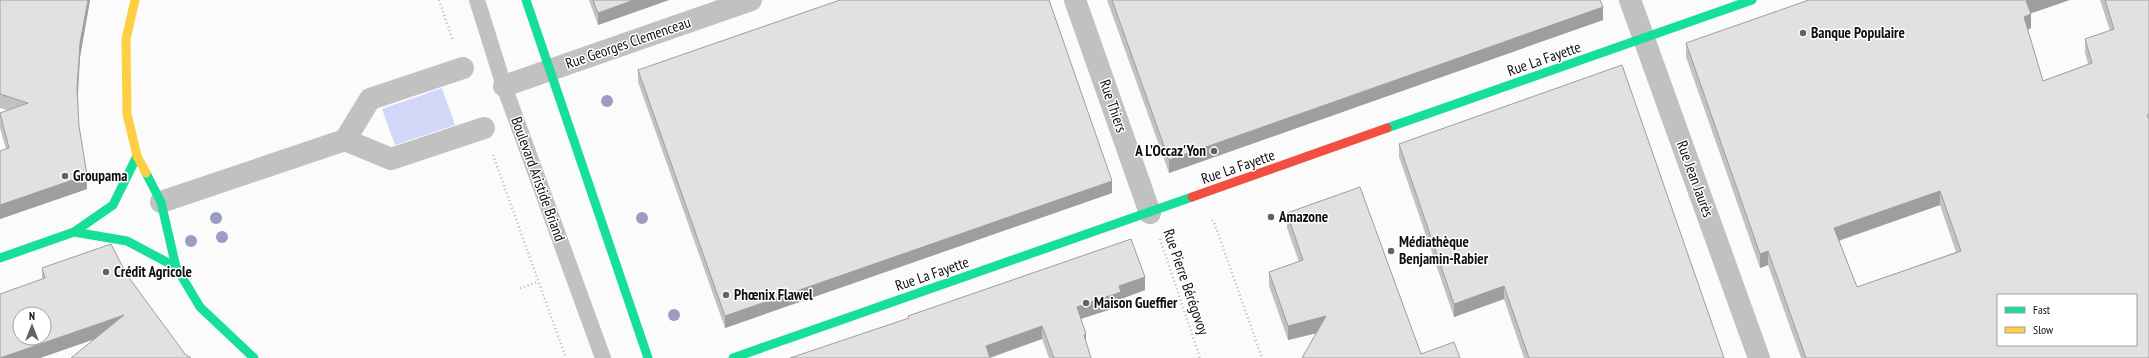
<svg xmlns="http://www.w3.org/2000/svg" width="2149" height="358" viewBox="0 0 2149 358" font-family="'PT Sans Narrow',sans-serif">
  <style>
    .water { fill: #d2d7f8 }
    .lines { fill: none; stroke-linecap: round; stroke-linejoin: round }
    .path { stroke: #b9b9b9; stroke-width: 2.5; stroke-dasharray: 1 3; stroke-linecap: butt }
    .lane { stroke: #c1c1c1; stroke-width: 16 }
    .street { stroke: #c1c1c1; stroke-width: 22 }
    .fast { stroke: #16e098; stroke-width: 9 }
    .slow { stroke: #ffcf43; stroke-width: 9 }
    .jam { stroke: #f24e42; stroke-width: 9 }
    .tree { fill: #9a9cc3 }
    .wall { fill: #c2c2c3; fill-rule: evenodd }
    .shaded-wall { fill: #9e9e9f }
    .building { fill: #e1e1e3; stroke: #9e9e9f; fill-rule: evenodd }
    .poi-dot { fill: #626263; stroke: #fff; stroke-width: 1.5 }
    .labels { text-anchor: middle; stroke-width: 3; stroke-linejoin: round; paint-order: stroke }
    .poi-label { font-size: 15px; font-weight: bold; fill: #0f0f10; stroke: #fff; text-anchor: start }
    .street-label { font-size: 15px; fill: #0f0f10; stroke: #fff }
  </style>
  <rect width="100%" height="100%" fill="#fbfbfc"/>
  <polygon class="water" points="442,88 455,125 395,145 382,109"/>
  <g class="lines">
    <g class="path">
      <polyline points="439,0 453,41"/>
      <polyline points="493,155 566,358"/>
      <polyline points="1212,220 1214,222 1262,358"/>
      <polyline points="1160,239 1200,358"/>
      <polyline points="520,288 538,282"/>
    </g>
    <polyline class="lane" points="477,0 504,86 603,358"/>
    <g class="street">
      <polyline points="1075,0 1150,213"/>
      <polyline points="1630,0 1759,358"/>
      <polyline points="463,68 370,99 345,140 391,159 484,128"/>
      <polyline points="504,86 751,0"/>
      <polyline points="161,202 345,140"/>
    </g>
    <g class="fast">
      <polyline points="526,0 648,358"/>
      <polyline points="1387,128 1752,0"/>
      <polyline points="146,173 161,202 176,267 200,307 254,358"/>
      <polyline points="74,232 127,241 176,267"/>
      <polyline points="0,258 74,232 113,205 137,156"/>
      <polyline points="733,358 1192,197"/>
    </g>
    <polyline class="slow" points="135,0 126,39 127,114 137,156 146,173"/>
    <polyline class="jam" points="1192,197 1387,128"/>
  </g>
  <g class="tree">
    <circle cx="607" cy="101" r="6"/>
    <circle cx="216" cy="218" r="6"/>
    <circle cx="642" cy="218" r="6"/>
    <circle cx="222" cy="237" r="6"/>
    <circle cx="191" cy="241" r="6"/>
    <circle cx="674" cy="315" r="6"/>
  </g>
  <g class="wall">
    <polygon points="0,0 90,0 80,57 78,97 79,126 87,189 0,219 0,151 6,149 0,128 0,113 7,110 0,108"/>
    <polygon points="589,0 669,0 598,25"/>
    <polygon points="1107,0 1600,0 1603,20 1169,173"/>
    <path d="M2100,0H2149V358H1801L1768,265L1760,268L1686,57V43L2030,13L2031,28L2028,30L2043,81L2088,64L2085,53V39L2110,31ZM1940,205L1956,252L1857,287L1839,241Z"/>
    <polygon points="638,70 1112,193 725,328 638,82"/>
    <polygon points="1399,144 1724,358 1524,358 1504,299 1454,317 1399,157"/>
    <polygon points="1287,213 1421,354 1460,358 1302,358 1316,333 1288,340 1269,286 1269,272 1299,262 1287,228"/>
    <polygon points="42,268 94,339 40,358 0,358 42,279"/>
    <polygon points="1145,290 1121,299 1121,306 1081,319 1086,344 1091,358 1049,358 1042,339 990,358 908,318 908,316"/>
  </g>
  <g class="shaded-wall">
    <polygon points="88,0 90,0 80,57 77,103 77,89 80,43"/>
    <polygon points="634,0 669,0 598,25 598,13"/>
    <polygon points="2028,0 2070,0 2026,15 2026,1"/>
    <polygon points="1603,7 1603,20 1169,173 1169,160"/>
    <polygon points="2031,14 2031,28 2024,31 2024,17"/>
    <polygon points="87,175 87,189 0,219 0,205"/>
    <polygon points="1112,181 1112,193 725,328 725,316"/>
    <polygon points="1940,191 1940,205 1834,242 1834,228"/>
    <polygon points="1768,251 1768,265 1760,268 1760,254"/>
    <polygon points="1145,277 1145,290 1121,299 1121,306 1077,320 1077,307 1119,286"/>
    <polygon points="1504,286 1504,299 1454,317 1454,304"/>
    <polygon points="124,315 124,329 40,358 0,358"/>
    <polygon points="1326,316 1326,331 1288,340 1288,326"/>
    <polygon points="1042,326 1042,339 989,358 986,346"/>
    <polygon points="1086,334 1086,348 1084,335"/>
  </g>
  <g class="building">
    <polygon points="0,0 88,0 80,43 77,89 79,126 87,175 0,205 0,151 9,148 0,113 28,103 0,94"/>
    <polygon points="593,0 634,0 598,13"/>
    <polygon points="840,0 1049,0 1112,181 725,316 638,70"/>
    <polygon points="1112,0 1600,0 1603,7 1169,160"/>
    <path d="M1809,0H2028L2026,1L2031,14L2024,17L2043,81L2092,63L2085,39L2114,29L2105,0H2149V114L2147,115L2149,119V358H1806L1768,251L1760,254L1686,43ZM1940,191L1961,251L1857,287L1834,228ZM1998,295H2136V345H1998Z"/>
    <polygon points="1622,65 1724,358 1529,358 1504,286 1454,304 1399,144"/>
    <polygon points="1360,187 1421,354 1454,342 1460,358 1302,358 1326,316 1288,326 1269,272 1303,260 1287,213"/>
    <polygon points="1131,239 1145,277 1119,286 1121,292 1077,307 1086,334 1084,335 1091,358 1054,358 1042,326 986,346 990,358 790,358 909,318 908,316"/>
    <path d="M111,244L127,275L185,354L191,358H71L124,315L0,358V294L45,278L42,268ZM20,314H44V338H20Z"/>
  </g>
  <g class="poi-dot">
    <circle cx="1803" cy="33" r="4"/>
    <circle cx="1214" cy="151" r="4"/>
    <circle cx="65" cy="176" r="4"/>
    <circle cx="1271" cy="217" r="4"/>
    <circle cx="1391" cy="251" r="4"/>
    <circle cx="106" cy="272" r="4"/>
    <circle cx="726" cy="295" r="4"/>
    <circle cx="1086" cy="303" r="4"/>
  </g>
  <g class="labels">
    <g class="poi-label">
      <text x="1811" y="38">Banque Populaire</text>
      <text x="1206" y="156" text-anchor="end">A L'Occaz'Yon</text>
      <text x="73" y="181">Groupama</text>
      <text x="1279" y="222">Amazone</text>
      <text x="1399" y="247">Médiathèque<tspan x="1399" dy="17">Benjamin-Rabier</tspan></text>
      <text x="114" y="277">Crédit Agricole</text>
      <text x="734" y="300">Phœnix Flawel</text>
      <text x="1094" y="308">Maison Gueffier</text>
    </g>
    <g class="street-label">
      <text transform="translate(628 43) rotate(-19)" y="5">Rue Georges Clemenceau</text>
      <text transform="translate(1544 59) rotate(-19)" y="5">Rue La Fayette</text>
      <text transform="translate(1113 106) rotate(71)" y="5">Rue Thiers</text>
      <text transform="translate(1238 167) rotate(-19)" y="5">Rue La Fayette</text>
      <text transform="translate(538 179) rotate(70)" y="5">Boulevard Aristide Briand</text>
      <text transform="translate(1695 179) rotate(70)" y="5">Rue Jean Jaurès</text>
      <text transform="translate(932 274) rotate(-19)" y="5">Rue La Fayette</text>
      <text transform="translate(1186 282) rotate(71)" y="5">Rue Pierre Bérégovoy</text>
    </g>
  </g>
  <rect x="1997" y="294" width="140" height="52" fill="#ffffff" stroke="#9f9f9f"/>
  <rect x="2005" y="307" width="20" height="6" fill="#16e098" stroke="#9f9f9f"/>
  <text x="2033" y="314" font-size="12" fill="#0f0f10">Fast</text>
  <rect x="2005" y="327" width="20" height="6" fill="#ffcf43" stroke="#9f9f9f"/>
  <text x="2033" y="334" font-size="12" fill="#0f0f10">Slow</text>
  <g transform="translate(32 326)"><circle r="19" fill="#ffffff" stroke="#9f9f9f"/>
  <path d="M0-3L7 15L0 10L-7 15Z" fill="#626263"/>
  <text y="-6" font-size="11" font-weight="bold" text-anchor="middle" fill="#0f0f10">N</text>
  </g>
</svg>
